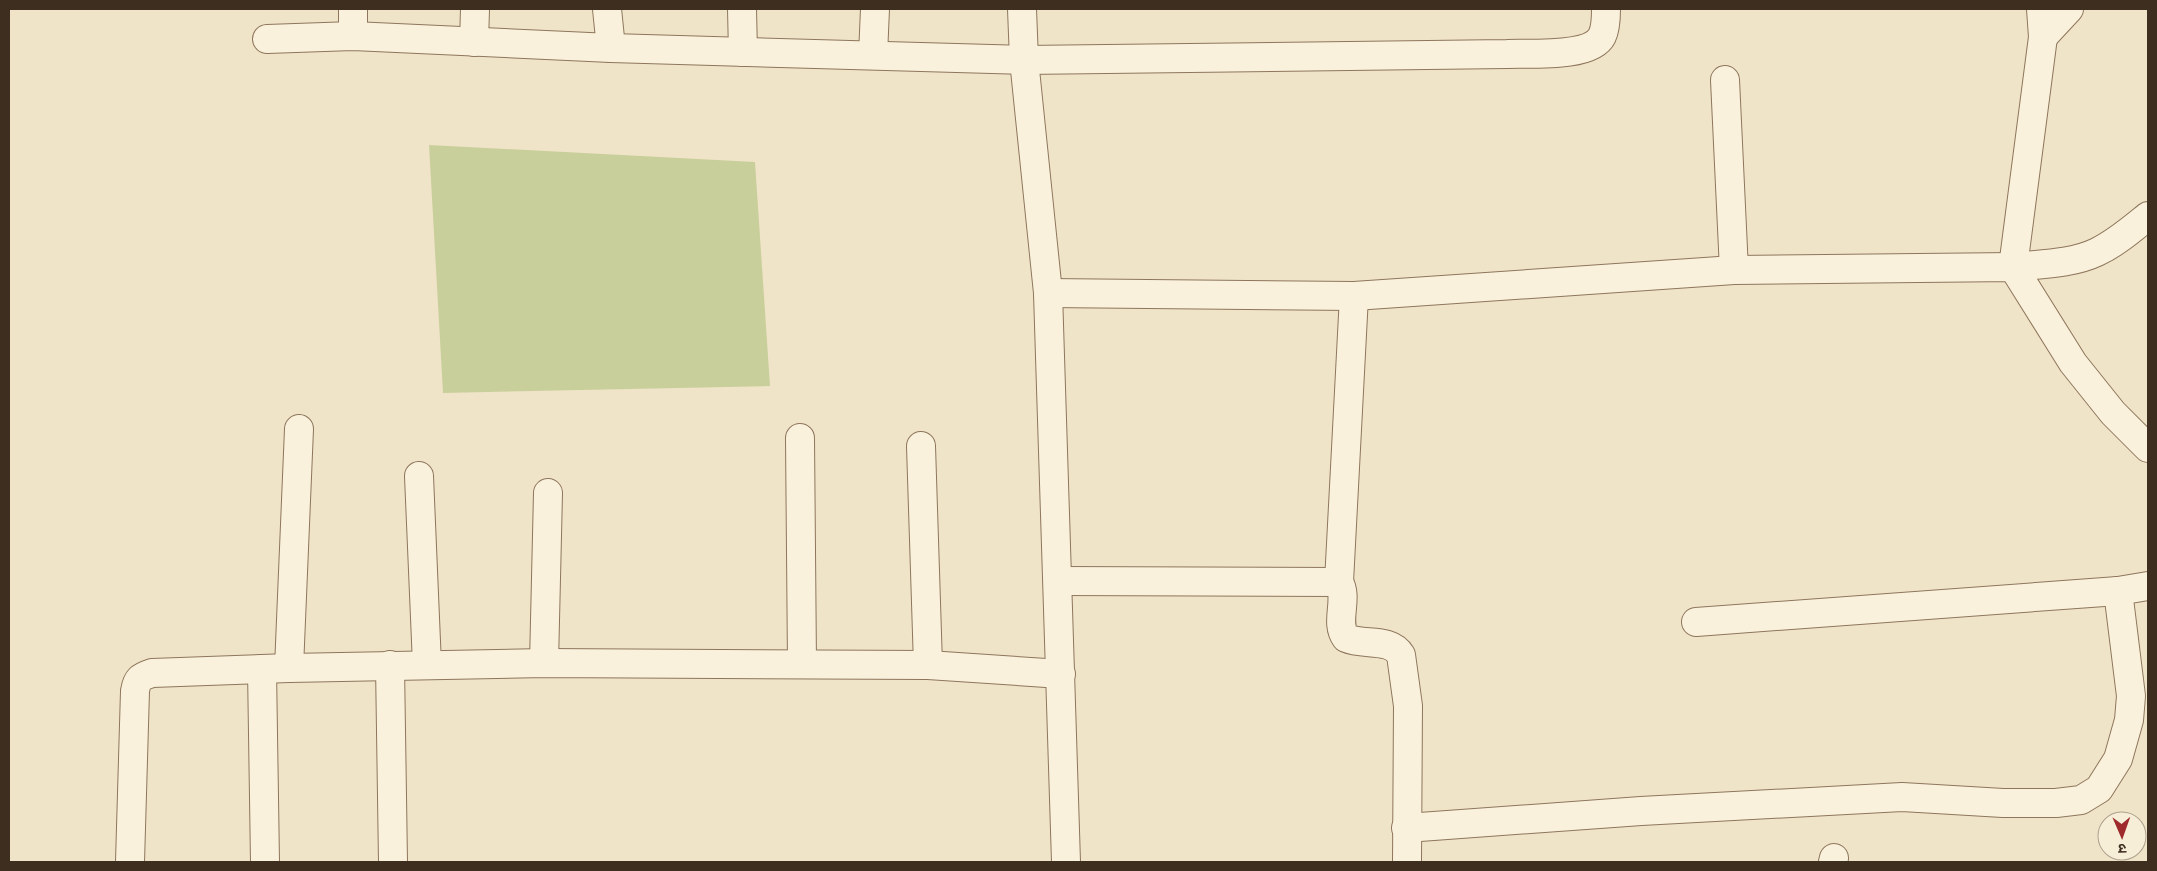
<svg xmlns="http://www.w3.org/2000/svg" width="2157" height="871" viewBox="0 0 2157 871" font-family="'Source Serif 4','Noto Sans Devanagari',serif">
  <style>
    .green { fill: #c9cf9b }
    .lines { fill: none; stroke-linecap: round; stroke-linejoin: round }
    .minor-casing { stroke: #8d765c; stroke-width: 30 }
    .minor { stroke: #faf1dc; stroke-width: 28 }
  </style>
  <rect width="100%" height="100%" fill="#f0e4c8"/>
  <polygon class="green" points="429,145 755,162 770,386 443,393"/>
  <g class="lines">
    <defs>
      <g id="minor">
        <polyline points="353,9 353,36"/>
        <polyline points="607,9 611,48"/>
        <polyline points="742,9 743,52"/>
        <polyline points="1022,9 1024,60 1048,293 1066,862"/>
        <path d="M2041,9L2043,37L2013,267C2041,264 2072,264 2097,252C2116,243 2132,229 2148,216"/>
        <polyline points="2043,37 2069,9"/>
        <path d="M267,39L353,36L611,48L1024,60L1507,54C1529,53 1591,58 1602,36C1606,28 1606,17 1606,9"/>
        <polyline points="474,42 475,9"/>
        <polyline points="873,55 875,9"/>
        <polyline points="1725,80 1734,270"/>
        <polyline points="1048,293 1354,296 1734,270 2013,267 2073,363 2113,413 2148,448"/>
        <polyline points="800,438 802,664"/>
        <polyline points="921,446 928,665"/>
        <polyline points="419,476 427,665"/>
        <path d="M1059,581L1339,582C1349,599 1334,622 1346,638C1364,646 1390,637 1401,655L1408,706L1407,862"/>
        <polyline points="1339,582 1354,296"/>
        <polyline points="1696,622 2118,591 2148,586"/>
        <polyline points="544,663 548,493"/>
        <polyline points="390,665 393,862"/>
        <polyline points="289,668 299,429"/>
        <polyline points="262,669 265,862"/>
        <polyline points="1406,828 1641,811 1902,797 2003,803 2056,803 2081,800 2099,789 2118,759 2129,720 2131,696 2118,591"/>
        <path d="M130,862L135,691C137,679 140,677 152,673L289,668L544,663L928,665L1061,674"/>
        <polyline points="1833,862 1834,858"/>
      </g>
    </defs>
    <use href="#minor" class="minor-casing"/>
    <use href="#minor" class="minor"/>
  </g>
  <rect width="2157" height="871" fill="none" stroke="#3d2e20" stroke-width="20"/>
  <g transform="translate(2122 836) rotate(178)"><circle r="24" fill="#f7eed8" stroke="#ada18e"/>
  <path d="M0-4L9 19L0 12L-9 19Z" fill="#9e2a2b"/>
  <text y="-8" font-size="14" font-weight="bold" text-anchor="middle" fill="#3d2e20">उ</text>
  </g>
</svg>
